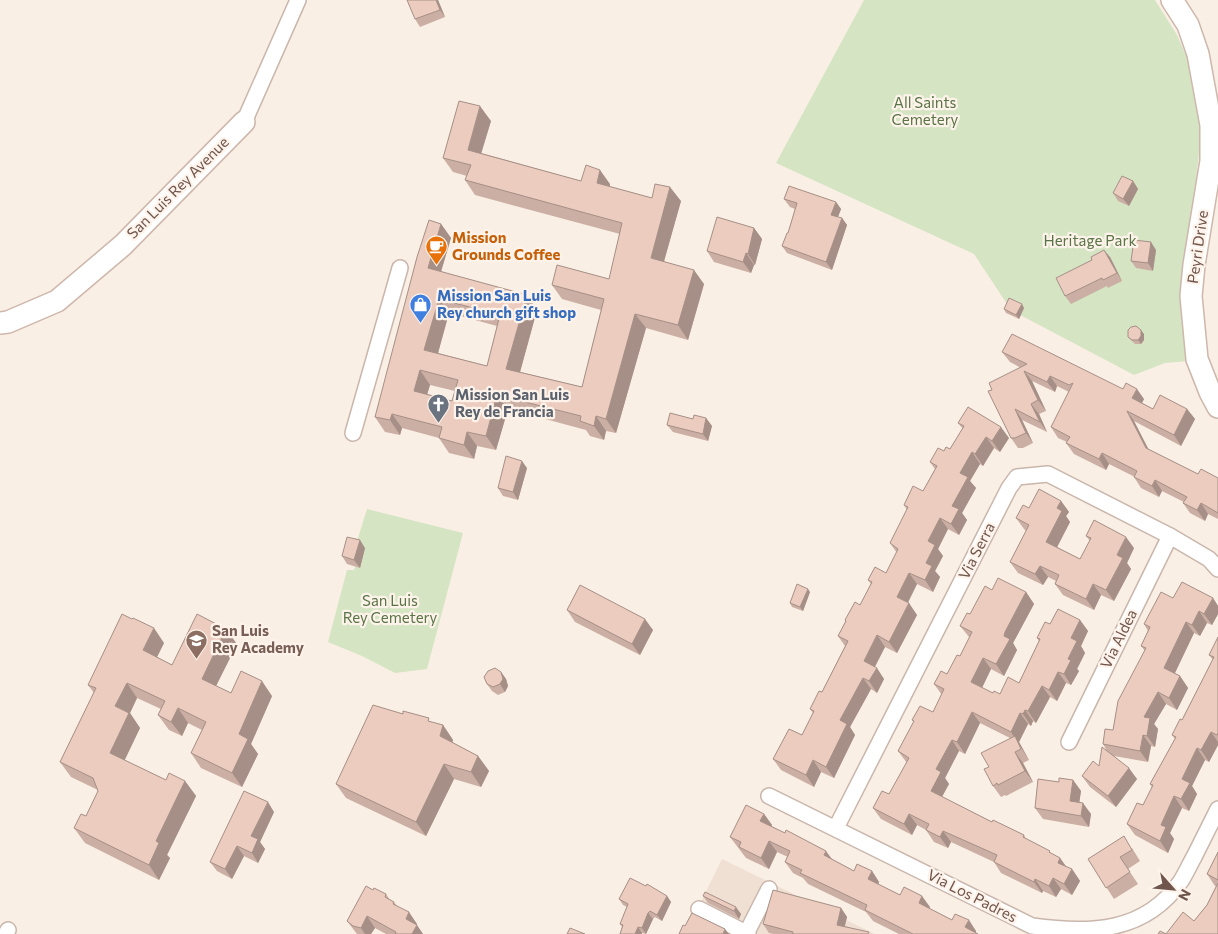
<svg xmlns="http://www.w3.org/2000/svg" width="1218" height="934" viewBox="0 0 1218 934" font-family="Commissioner,sans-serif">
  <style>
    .residential { fill: #f0e0d3 }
    .green { fill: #d5e5c4 }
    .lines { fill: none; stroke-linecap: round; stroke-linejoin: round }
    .street-casing { stroke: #c9b6ac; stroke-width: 18 }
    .secondary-casing { stroke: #ceb7ac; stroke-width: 24 }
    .street { stroke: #fff; stroke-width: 15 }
    .secondary { stroke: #fff; stroke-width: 21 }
    .wall { fill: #cbafa4; fill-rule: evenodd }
    .shaded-wall { fill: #a58f86 }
    .building { fill: #ecccbf; stroke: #a58f86; fill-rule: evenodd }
    .labels { text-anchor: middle; stroke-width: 4.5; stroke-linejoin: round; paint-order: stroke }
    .park-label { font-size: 15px; fill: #597446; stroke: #fdf3ea }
    .street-label { font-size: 15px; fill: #6f554c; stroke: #fdf3ea }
    .food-label { font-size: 15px; font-weight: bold; fill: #c56008; stroke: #fdf3ea; text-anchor: start }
    .shop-label { font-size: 15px; font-weight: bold; fill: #366cbe; stroke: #fdf3ea; text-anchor: start }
    .worship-label { font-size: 15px; font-weight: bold; fill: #5b616d; stroke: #fdf3ea; text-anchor: start }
    .education-label { font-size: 15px; font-weight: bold; fill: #785e54; stroke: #fdf3ea; text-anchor: start }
  </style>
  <rect width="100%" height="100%" fill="#faefe4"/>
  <polygon class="residential" points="722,859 875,934 685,934"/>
  <g class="green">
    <polygon points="864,0 1155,0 1177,35 1188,60 1202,127 1190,233 1189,361 1165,363 1134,375 1011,310 974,254 776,163"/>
    <polygon points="367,509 463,533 427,669 395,673 362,656 328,642 347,570 354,570 360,553 354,551"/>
  </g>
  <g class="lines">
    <defs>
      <g id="street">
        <polyline points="244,122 298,0"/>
        <polyline points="353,433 400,268"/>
        <polyline points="1069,742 1170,536"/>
        <path d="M769,796L1032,926C1089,934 1145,933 1181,881C1186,873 1190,864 1194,857C1202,841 1210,825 1218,809"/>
        <polyline points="836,828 1009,488 1017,477 1048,474 1170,536 1209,559 1218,569"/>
        <polyline points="699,909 748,934"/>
        <polyline points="6,934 8,930"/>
        <polyline points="746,934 769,889"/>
      </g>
      <g id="secondary">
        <polyline points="1172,0 1188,25 1198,54 1211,125 1211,161 1194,265 1191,296 1197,359 1210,392 1218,407"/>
        <polyline points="0,323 8,322 57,301 123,245 244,122"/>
      </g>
    </defs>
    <use href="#street" class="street-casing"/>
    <use href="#secondary" class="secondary-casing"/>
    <use href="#street" class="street"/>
    <use href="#secondary" class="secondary"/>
  </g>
  <g class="wall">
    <polygon points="438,0 445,17 420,27 415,19"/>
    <path d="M491,121L481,153L581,181L610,184V187L652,198L681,201L664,261L704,284L688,340L646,328L616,433L606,431L604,440L590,436L586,430L508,409L496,450L477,446L474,459L449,453L439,438L402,428L400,435L385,432L375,417L441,224L451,238L441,271L537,310L520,372L582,387L601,310L562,299L552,285L609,279L620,234L475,195L465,180L467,176L453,172L443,158ZM449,313L497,326L487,366L438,353ZM430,385L455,391L452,401L427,394Z"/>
    <polygon points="1133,181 1138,189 1129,206 1118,201 1113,193"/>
    <polygon points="784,199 836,202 841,209 838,217 842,218 847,225 832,270 787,253 782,246 788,233 795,209 790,207"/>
    <polygon points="754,228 762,239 755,265 754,265 751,273 714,262 707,251"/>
    <polygon points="1156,250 1153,271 1136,268 1131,261"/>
    <polygon points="1110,257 1122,281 1108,288 1107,286 1071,304 1065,296 1092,260"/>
    <polygon points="1024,308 1019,319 1006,313 1004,309"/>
    <polygon points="1144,334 1144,340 1141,344 1135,344 1128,337"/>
    <polygon points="1002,352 1144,399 1142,403 1153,409 1187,409 1195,419 1181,446 1134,421 1148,449 1198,474 1218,478 1218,519 1208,514 1205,521 1190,513 1183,503 1184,502 1162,491 1159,497 1141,488 1134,477 1135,477 1109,464 1106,470 1074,454 1066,443 1067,442 1058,438 1051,427 1069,392 1057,386 1055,392 1032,381 1046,411 1039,414 1047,432 1022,420 1033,443 1023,448 1018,448 1011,438 992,390 1021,368 1010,362"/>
    <polygon points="706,418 712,426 708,441 673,432 667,425 693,419"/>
    <polygon points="958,423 1009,438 1000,452 994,448 983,466 980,464 970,481 976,488 962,513 967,520 959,535 948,529 938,549 943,556 935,571 940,577 933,592 917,584 908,603 917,615 897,653 885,647 875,667 884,679 877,693 871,689 850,727 855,735 834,778 821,772 814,787 781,770 773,759 802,735 813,713 810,709 822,692 845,646 838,636 845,622 845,620 860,605 871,584 868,580 886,573 897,553 890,543 907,510 904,505 923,491 935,469 930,462 944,451 950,449 963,429"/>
    <polygon points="527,468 518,500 503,496 498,488"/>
    <polygon points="1061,501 1069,512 1066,516 1070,522 1057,547 1080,559 1090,541 1086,536 1134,548 1127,563 1131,569 1114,601 1101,595 1094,610 1063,595 1055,584 1056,581 1048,577 1043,585 1018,573 1010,562 1026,531 1024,529 1016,518 1029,508"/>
    <polygon points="365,548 360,568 347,564 342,556"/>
    <polygon points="992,590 1026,592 1034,604 1013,643 1017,650 1004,676 991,669 982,688 993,693 1000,694 1019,683 1039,641 1037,638 1050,624 1080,620 1088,631 1081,646 1085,653 1077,669 1079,671 1071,685 1066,683 1057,701 1050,697 1036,723 1033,721 1031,726 1028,724 1019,742 1029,760 1023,763 1033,782 1006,796 1005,795 1001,797 993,786 989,767 1010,738 980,723 965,754 959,751 945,778 949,784 942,797 992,822 1024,835 1026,839 1060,858 1066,867 1072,869 1080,881 1072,895 1061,889 1056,897 1043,891 1042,893 1001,873 994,862 951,842 948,848 934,842 926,830 917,825 912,835 881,819 873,808 889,794 907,763 898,751 914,722 912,720 933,712 942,695 934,684 947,674 960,656 970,638 960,626"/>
    <polygon points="810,592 803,611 792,607 790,603"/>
    <polygon points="1173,598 1213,598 1218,606 1218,614 1212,625 1207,623 1200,636 1194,633 1175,673 1180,676 1188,688 1177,710 1166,704 1154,724 1158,729 1155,747 1151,746 1148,762 1114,756 1137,779 1116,807 1090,787 1082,776 1099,766 1107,751 1103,744 1113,730 1145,651 1141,646 1148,631 1144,624"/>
    <polygon points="567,610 653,630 640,655 575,622"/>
    <polygon points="1218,637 1218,745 1209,762 1205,760 1192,786 1197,794 1189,811 1182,808 1170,833 1174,839 1168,853 1135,835 1127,824 1143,805 1152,787 1150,784 1175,739 1172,735 1182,720 1213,660 1209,655"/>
    <polygon points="164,643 157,657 172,665 237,644 216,686 231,693 272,696 251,744 258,754 242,787 201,768 191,753 202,730 188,723 182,736 169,730 158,715 161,709 137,698 130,713 140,728 124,760 166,780 185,781 196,796 167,855 170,858 159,880 85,843 74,828 86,816 98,791 98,790 71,777 60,762 94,693 88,685"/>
    <polygon points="501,672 506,679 508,686 505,692 498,695 492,691 487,684"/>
    <polygon points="432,723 443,725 453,740 452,742 478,756 489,771 481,787 454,779 426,836 346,798 336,784"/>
    <polygon points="1073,780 1081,791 1079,802 1091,814 1089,827 1043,819 1035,808 1059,782"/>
    <polygon points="274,812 260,842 265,849 258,863 244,856 232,879 217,871 210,862"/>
    <polygon points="764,814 772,825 771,826 854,871 872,871 879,882 878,884 900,895 930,907 929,909 976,931 975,933 978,934 899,934 873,921 866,912 808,884 803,878 793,873 785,862 788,857 777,852 769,869 746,858 730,837"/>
    <polygon points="1132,848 1140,861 1128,869 1138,884 1114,899 1088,859"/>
    <polygon points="1218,852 1218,934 1194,921 1207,905 1216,886 1215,886 1207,874"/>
    <polygon points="373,890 386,894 390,900 394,902 397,906 417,924 416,925 423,934 386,934 375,928 371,934 357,934 347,921"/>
    <polygon points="667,896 671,902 662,921 655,917 653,919 646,934 642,933 642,934 620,934 622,927 620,924 627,907 623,905 619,899"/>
    <polygon points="703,896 741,914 739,919 708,903"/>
    <polygon points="841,908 847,917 845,926 870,934 774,934 769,933 763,924"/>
  </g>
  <g class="shaded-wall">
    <polygon points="436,0 438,0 445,17 440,10"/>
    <polygon points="480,106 491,121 478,164 468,150"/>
    <polygon points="600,170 610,184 607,198 597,183"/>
    <polygon points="1133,181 1138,189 1129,206 1123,199"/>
    <polygon points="670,187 681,201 661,272 651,258"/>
    <polygon points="836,202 841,209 836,222 831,215"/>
    <polygon points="842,218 847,225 832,270 826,262"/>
    <polygon points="441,224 451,238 438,282 428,268"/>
    <polygon points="754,228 762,239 755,265 748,254"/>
    <polygon points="1151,242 1156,250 1153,271 1148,263"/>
    <polygon points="1104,250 1110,257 1122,281 1117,273"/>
    <polygon points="746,253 754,265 751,273 743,262"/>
    <polygon points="694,270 704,284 688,340 678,325"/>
    <polygon points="527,295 537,310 517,383 506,369"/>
    <polygon points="439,299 449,313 435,364 424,350"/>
    <polygon points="1022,304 1024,308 1019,319 1016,315"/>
    <polygon points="635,314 646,328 616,433 606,419"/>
    <polygon points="1141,330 1144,334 1144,340 1141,344 1138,340"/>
    <polygon points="420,370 430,385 424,405 414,391"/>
    <polygon points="1024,371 1032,381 1046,411 1038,400"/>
    <polygon points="1050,376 1057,386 1055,392 1047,382"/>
    <polygon points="1137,389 1144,399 1139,409 1132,398"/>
    <polygon points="497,395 508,409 496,450 486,436"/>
    <polygon points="1031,404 1039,414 1047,432 1040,422"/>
    <polygon points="1015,409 1022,420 1033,443 1026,433"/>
    <polygon points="1187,409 1195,419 1181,446 1174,435"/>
    <polygon points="1127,411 1134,421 1153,458 1146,448"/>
    <polygon points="392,414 402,428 400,435 390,420"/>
    <polygon points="596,416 606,431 604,440 594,426"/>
    <polygon points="706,418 712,426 708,441 703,434"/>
    <polygon points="1001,427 1009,438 1000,452 992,441"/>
    <polygon points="467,432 477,446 474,459 464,445"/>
    <polygon points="986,437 994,448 983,466 975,454"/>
    <polygon points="972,452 980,464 970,481 976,488 962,513 967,520 959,535 951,524 952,506 960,473"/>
    <polygon points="1102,453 1109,464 1106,470 1099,459"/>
    <polygon points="522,461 527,468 518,500 513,492"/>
    <polygon points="1155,480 1162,491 1159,497 1152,486"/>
    <polygon points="1061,501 1069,512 1066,516 1070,522 1054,553 1046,542 1057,508"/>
    <polygon points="1201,503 1208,514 1205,521 1197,510"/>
    <polygon points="940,518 948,529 938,549 943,556 935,571 940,577 933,592 925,580 926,563 928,541"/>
    <polygon points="1126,537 1134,548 1127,563 1131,569 1114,601 1106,590 1117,555"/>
    <polygon points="360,540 365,548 360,568 354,560"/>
    <polygon points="1040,566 1048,577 1043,585 1035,574"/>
    <polygon points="909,573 917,584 905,608 897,597"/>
    <polygon points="1093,584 1101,595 1094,610 1086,599"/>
    <polygon points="808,589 810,592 803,611 800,607"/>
    <polygon points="1026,592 1034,604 1013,643 1017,650 1004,676 996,664 1005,632"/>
    <polygon points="1213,598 1218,606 1218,614 1212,625 1204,614"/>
    <polygon points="909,603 917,615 897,653 889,642"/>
    <polygon points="1199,611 1207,623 1200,636 1192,625"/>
    <polygon points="645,619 653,630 640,655 632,644"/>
    <polygon points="1080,620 1088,631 1081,646 1085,653 1077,669 1079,671 1071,685 1064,674 1068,659 1071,638"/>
    <polygon points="1186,622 1194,633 1172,679 1164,668"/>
    <polygon points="154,628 164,643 153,665 143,650"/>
    <polygon points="226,629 237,644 212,694 202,679"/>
    <polygon points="877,635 885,647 872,672 864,661"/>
    <polygon points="983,658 991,669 979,694 971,682"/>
    <polygon points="877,668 884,679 877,693 869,681"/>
    <polygon points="501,672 506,679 508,686 505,692 500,684"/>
    <polygon points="1058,672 1066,683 1057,701 1049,690"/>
    <polygon points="1180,676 1188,688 1177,710 1169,698"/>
    <polygon points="863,678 871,689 850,727 855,735 834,778 826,767 840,720"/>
    <polygon points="262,681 272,696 251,744 258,754 242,787 232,773 239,734"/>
    <polygon points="127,683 137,698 130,713 140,728 121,768 110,753 115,706"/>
    <polygon points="1042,686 1050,697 1036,723 1028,711"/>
    <polygon points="1158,692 1166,704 1154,724 1158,729 1155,747 1147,736 1144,717"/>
    <polygon points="178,708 188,723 182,736 171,722"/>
    <polygon points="1025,710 1033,721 1031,726 1023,714"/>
    <polygon points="972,712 980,723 965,754 957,742"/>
    <polygon points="1020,713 1028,724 1019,742 1029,760 1011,732"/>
    <polygon points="443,725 453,740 450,751 440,736"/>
    <polygon points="1211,732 1218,742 1218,745 1209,762 1201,750"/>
    <polygon points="1143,735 1151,746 1148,762 1140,751"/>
    <polygon points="952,740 959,751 945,778 949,784 939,802 931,791 936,769"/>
    <polygon points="1197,748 1205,760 1192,786 1197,794 1189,811 1181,799 1182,779"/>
    <polygon points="1015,752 1023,763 1033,782 1025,771"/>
    <polygon points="478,756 489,771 481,787 471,772"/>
    <polygon points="813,760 821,772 814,787 806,775"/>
    <polygon points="444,764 454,779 426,836 416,822"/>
    <polygon points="1129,768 1137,779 1116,807 1108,796"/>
    <polygon points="1073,780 1081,791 1078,812 1070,801"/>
    <polygon points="185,781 196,796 167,855 170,858 159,880 149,865 156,841"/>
    <polygon points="1174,796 1182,808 1170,833 1174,839 1168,853 1160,841 1161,825"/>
    <polygon points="268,802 274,812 260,842 265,849 258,863 252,853 251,836"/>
    <polygon points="1083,803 1091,814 1089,827 1081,816"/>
    <polygon points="764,814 772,825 768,832 760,821"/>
    <polygon points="909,814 917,825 912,835 904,824"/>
    <polygon points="943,831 951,842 948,848 940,837"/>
    <polygon points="769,841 777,852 769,869 761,858"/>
    <polygon points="237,846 244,856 232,879 225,869"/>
    <polygon points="826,851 834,862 824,855"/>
    <polygon points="1060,858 1068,869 1058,863"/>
    <polygon points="1072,869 1080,881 1072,895 1064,884"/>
    <polygon points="872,871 879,882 876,890 868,879"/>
    <polygon points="1053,878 1061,889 1056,897 1049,886"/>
    <polygon points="1035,879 1043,891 1042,893 1034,882"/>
    <polygon points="667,896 671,902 662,921 657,915"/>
    <polygon points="922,896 930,907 926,914 919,903"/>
    <polygon points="736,907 741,914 739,919 734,911"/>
    <polygon points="841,908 847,917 843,933 837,925"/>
    <polygon points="409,912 417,924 413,930 406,919"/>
    <polygon points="648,913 653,919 646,934 642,928"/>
    <polygon points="367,916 375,928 371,934 365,934 361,928"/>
    <polygon points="969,920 976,931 975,934 965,927"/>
    <polygon points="417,925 423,934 412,934"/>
    <polygon points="638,927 642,933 642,934 635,934"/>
    <polygon points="725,929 729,934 723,934"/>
  </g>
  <g class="building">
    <polygon points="407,0 436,0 440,10 415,19"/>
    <path d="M459,101L480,106L468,150L581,181L586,165L600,170L597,183L652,198L655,184L670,187L651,258L694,270L678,325L635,314L606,419L596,416L594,426L580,421L581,416L497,395L486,436L467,432L464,445L439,438L442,427L392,414L390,420L375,417L417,257L429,220L441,224L428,268L527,295L506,369L582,387L604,299L552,285L557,265L609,279L622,223L465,180L471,165L443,158ZM439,299L500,315L487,366L424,350ZM420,370L458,380L452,401L414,391Z"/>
    <polygon points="1122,176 1133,181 1123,199 1113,193"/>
    <polygon points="789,186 836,202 831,215 842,218 826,262 782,246 787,233 788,233 797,203 784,199"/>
    <polygon points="717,217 754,228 748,254 746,253 743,262 707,251"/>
    <polygon points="1134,240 1151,242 1148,263 1131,261"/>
    <polygon points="1104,250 1117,273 1103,280 1102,278 1065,296 1056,278 1092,260 1091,257"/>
    <polygon points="1009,298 1022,304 1016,315 1004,309"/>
    <polygon points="1136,326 1141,330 1141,336 1138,340 1132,340 1128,337 1128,330 1131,327"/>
    <polygon points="1012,334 1123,389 1126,383 1137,389 1132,398 1153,409 1160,395 1187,409 1174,435 1127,411 1146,448 1198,474 1201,469 1218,478 1218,513 1201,503 1197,510 1183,503 1187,497 1155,480 1152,486 1134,477 1137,471 1102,453 1099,459 1066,443 1070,437 1051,427 1073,383 1069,385 1050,376 1047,382 1024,371 1038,400 1031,404 1040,422 1015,409 1026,433 1015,438 1011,438 988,391 992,390 989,383 1027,364 1002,352"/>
    <polygon points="968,407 1001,427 992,441 986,437 975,454 972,452 960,473 968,477 952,506 959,509 951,524 940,518 928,541 935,545 926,563 932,566 925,580 909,573 897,597 909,603 889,642 877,635 864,661 877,668 869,681 863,678 840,720 847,724 826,767 813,760 806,775 773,759 789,729 802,735 814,711 810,709 819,691 822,692 848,641 838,636 846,621 845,620 855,602 860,605 872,582 868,580 875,567 886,573 898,549 890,543 908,507 904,505 913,486 923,491 937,466 930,462 938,448 944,451 946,447 950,449 964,426 958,423"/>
    <polygon points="670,413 693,419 694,415 706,418 703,434 667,425"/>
    <polygon points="506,456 522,461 513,492 498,488"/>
    <polygon points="1039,489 1061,501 1057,508 1062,511 1046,542 1080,559 1091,538 1086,536 1094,520 1126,537 1117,555 1123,558 1106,590 1093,584 1086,599 1055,584 1059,575 1040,566 1035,574 1010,562 1029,525 1016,518 1023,505 1029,508"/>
    <polygon points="347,537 360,540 354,560 342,556"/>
    <polygon points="998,578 1026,592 1005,632 1004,636 1010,639 996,664 983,658 971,682 993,693 994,691 1000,694 1008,677 1019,683 1040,639 1037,638 1045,622 1050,624 1058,609 1080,620 1071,638 1077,641 1068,659 1071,660 1064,674 1058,672 1049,690 1042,686 1028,711 1025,710 1023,714 1020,713 1011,732 972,712 957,742 952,740 936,769 941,772 931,791 992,822 993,820 1024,835 1023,837 1050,851 1049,852 1060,858 1058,863 1072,869 1064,884 1053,878 1049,886 1035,879 1034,882 994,862 997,855 943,831 940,837 926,830 929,824 909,814 904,824 873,808 882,791 889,794 909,758 898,751 914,721 912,720 920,706 933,712 944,689 934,684 941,671 947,674 957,655 960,656 972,632 960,626 967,613 970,614 985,586 992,590"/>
    <polygon points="1182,582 1213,598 1204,614 1199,611 1192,625 1186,622 1164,668 1180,676 1169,698 1158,692 1144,717 1150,718 1147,736 1143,735 1140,751 1103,744 1105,729 1113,730 1118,701 1146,648 1141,646 1150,627 1144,624 1161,592 1173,598"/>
    <polygon points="797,584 808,589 800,607 790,603"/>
    <polygon points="580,585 645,619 632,644 567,610"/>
    <polygon points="122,614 132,619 133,618 154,628 143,650 172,665 197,614 226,629 202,679 231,693 241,671 262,681 239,734 248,739 232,773 191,753 206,722 178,708 171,722 158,715 165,701 127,683 115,706 129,713 110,753 166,780 169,773 185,781 156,841 159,843 149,865 74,828 81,814 86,816 98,791 93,778 60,762 96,688 88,685"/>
    <polygon points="1218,637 1218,733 1217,735 1211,732 1201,750 1197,748 1182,779 1190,783 1181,799 1174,796 1161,825 1166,827 1160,841 1127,824 1137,803 1143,805 1153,785 1150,784 1176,737 1172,735 1180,719 1182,720 1214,657 1209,655"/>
    <polygon points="495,668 501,672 503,679 500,684 493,687 487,684 484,677 488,671"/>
    <polygon points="373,705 403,714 403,711 429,718 428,721 443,725 440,736 478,756 471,772 444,764 416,822 336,784"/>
    <polygon points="1015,736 1021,749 1015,752 1025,771 998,785 997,783 993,786 984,769 989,767 981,753"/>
    <polygon points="1102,747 1129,768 1108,796 1082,776 1093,761 1099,766"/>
    <polygon points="1059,778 1073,780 1070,801 1083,803 1081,816 1035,808 1038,779 1059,782"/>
    <polygon points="244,791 268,802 251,836 258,839 252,853 237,846 225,869 210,862"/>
    <polygon points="746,805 764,814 760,821 785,833 786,830 826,851 824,855 854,871 857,864 872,871 868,879 900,895 904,887 922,896 919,903 952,920 955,914 969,920 965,927 978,934 913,934 865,910 867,905 800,873 802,870 785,862 790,851 769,841 761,858 739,847 741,842 730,837"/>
    <polygon points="1124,836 1132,850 1120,857 1130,872 1106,888 1088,859"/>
    <polygon points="1218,852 1218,880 1207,874"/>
    <polygon points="630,878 646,886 647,884 667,896 657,915 650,911 648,913 642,928 638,927 635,934 620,934 623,925 620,924 628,904 619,899"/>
    <polygon points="1218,883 1218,934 1166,934 1183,912 1194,921 1207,905"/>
    <polygon points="366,886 373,890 374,888 386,894 385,897 394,902 393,904 409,912 406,919 417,925 412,934 395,934 396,932 367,916 361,928 353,926 347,921"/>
    <polygon points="773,890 841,908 837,925 869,932 868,934 793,934 793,932 763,924"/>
    <polygon points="705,892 736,907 734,911 703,896"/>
    <polygon points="692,913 725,929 723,934 679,934 683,925 685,926"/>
    <polygon points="570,928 585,934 567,934"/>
    <polygon points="1160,931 1166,934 1158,934"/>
  </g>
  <defs>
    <symbol id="cafe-pin" viewBox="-11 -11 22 30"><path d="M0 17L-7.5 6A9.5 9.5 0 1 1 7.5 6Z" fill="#e8710a" stroke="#fdf3ea"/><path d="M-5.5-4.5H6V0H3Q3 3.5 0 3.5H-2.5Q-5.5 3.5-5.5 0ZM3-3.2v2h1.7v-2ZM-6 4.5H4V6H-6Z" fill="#fff"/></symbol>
    <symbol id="shop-pin" viewBox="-11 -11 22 30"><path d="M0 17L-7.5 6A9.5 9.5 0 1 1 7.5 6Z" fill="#3f7fe0" stroke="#fdf3ea"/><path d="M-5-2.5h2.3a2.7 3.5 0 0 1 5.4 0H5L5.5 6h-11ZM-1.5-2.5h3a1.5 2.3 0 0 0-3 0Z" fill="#fff"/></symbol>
    <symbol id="church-pin" viewBox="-11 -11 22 30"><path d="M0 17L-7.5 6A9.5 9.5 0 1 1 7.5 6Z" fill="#6b7280" stroke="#fdf3ea"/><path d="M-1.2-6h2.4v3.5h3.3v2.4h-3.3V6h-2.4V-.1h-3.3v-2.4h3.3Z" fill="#fff"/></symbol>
    <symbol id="school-pin" viewBox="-11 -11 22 30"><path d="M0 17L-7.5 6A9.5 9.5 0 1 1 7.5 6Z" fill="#8d6e63" stroke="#fdf3ea"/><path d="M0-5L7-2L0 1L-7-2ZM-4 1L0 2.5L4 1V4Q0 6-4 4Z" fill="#fff"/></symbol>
  </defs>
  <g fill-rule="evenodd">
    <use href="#cafe-pin" x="424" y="234" width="25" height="34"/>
    <use href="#shop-pin" x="408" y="292" width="25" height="34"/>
    <use href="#church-pin" x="426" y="392" width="25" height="34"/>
    <use href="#school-pin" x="184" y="628" width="25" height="34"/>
  </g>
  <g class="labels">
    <g class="park-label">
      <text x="925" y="108">All Saints<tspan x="925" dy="17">Cemetery</tspan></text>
      <text x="1090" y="246">Heritage Park</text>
      <text x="390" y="606">San Luis<tspan x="390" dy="17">Rey Cemetery</tspan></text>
    </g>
    <g class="street-label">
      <text transform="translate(178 188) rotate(-45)" y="5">San Luis Rey Avenue</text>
      <text transform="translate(1198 247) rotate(-82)" y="5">Peyri Drive</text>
      <text transform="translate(977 551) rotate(-63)" y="5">Via Serra</text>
      <text transform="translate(1119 639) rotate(-64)" y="5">Via Aldea</text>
      <text transform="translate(972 896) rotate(27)" y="5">Via Los Padres</text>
    </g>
    <g class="food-label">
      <text x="452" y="243">Mission<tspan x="452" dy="17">Grounds Coffee</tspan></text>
    </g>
    <g class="shop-label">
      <text x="437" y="301">Mission San Luis<tspan x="437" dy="17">Rey church gift shop</tspan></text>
    </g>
    <g class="worship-label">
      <text x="455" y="400">Mission San Luis<tspan x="455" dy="17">Rey de Francia</tspan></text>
    </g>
    <g class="education-label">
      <text x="212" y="636">San Luis<tspan x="212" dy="17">Rey Academy</tspan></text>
    </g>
  </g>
  <g transform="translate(1173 889) rotate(117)" stroke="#fdf3ea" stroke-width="4" paint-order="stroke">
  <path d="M0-4L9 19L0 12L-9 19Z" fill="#6f554c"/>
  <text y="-8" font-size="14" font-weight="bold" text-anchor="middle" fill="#6f554c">N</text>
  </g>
</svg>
